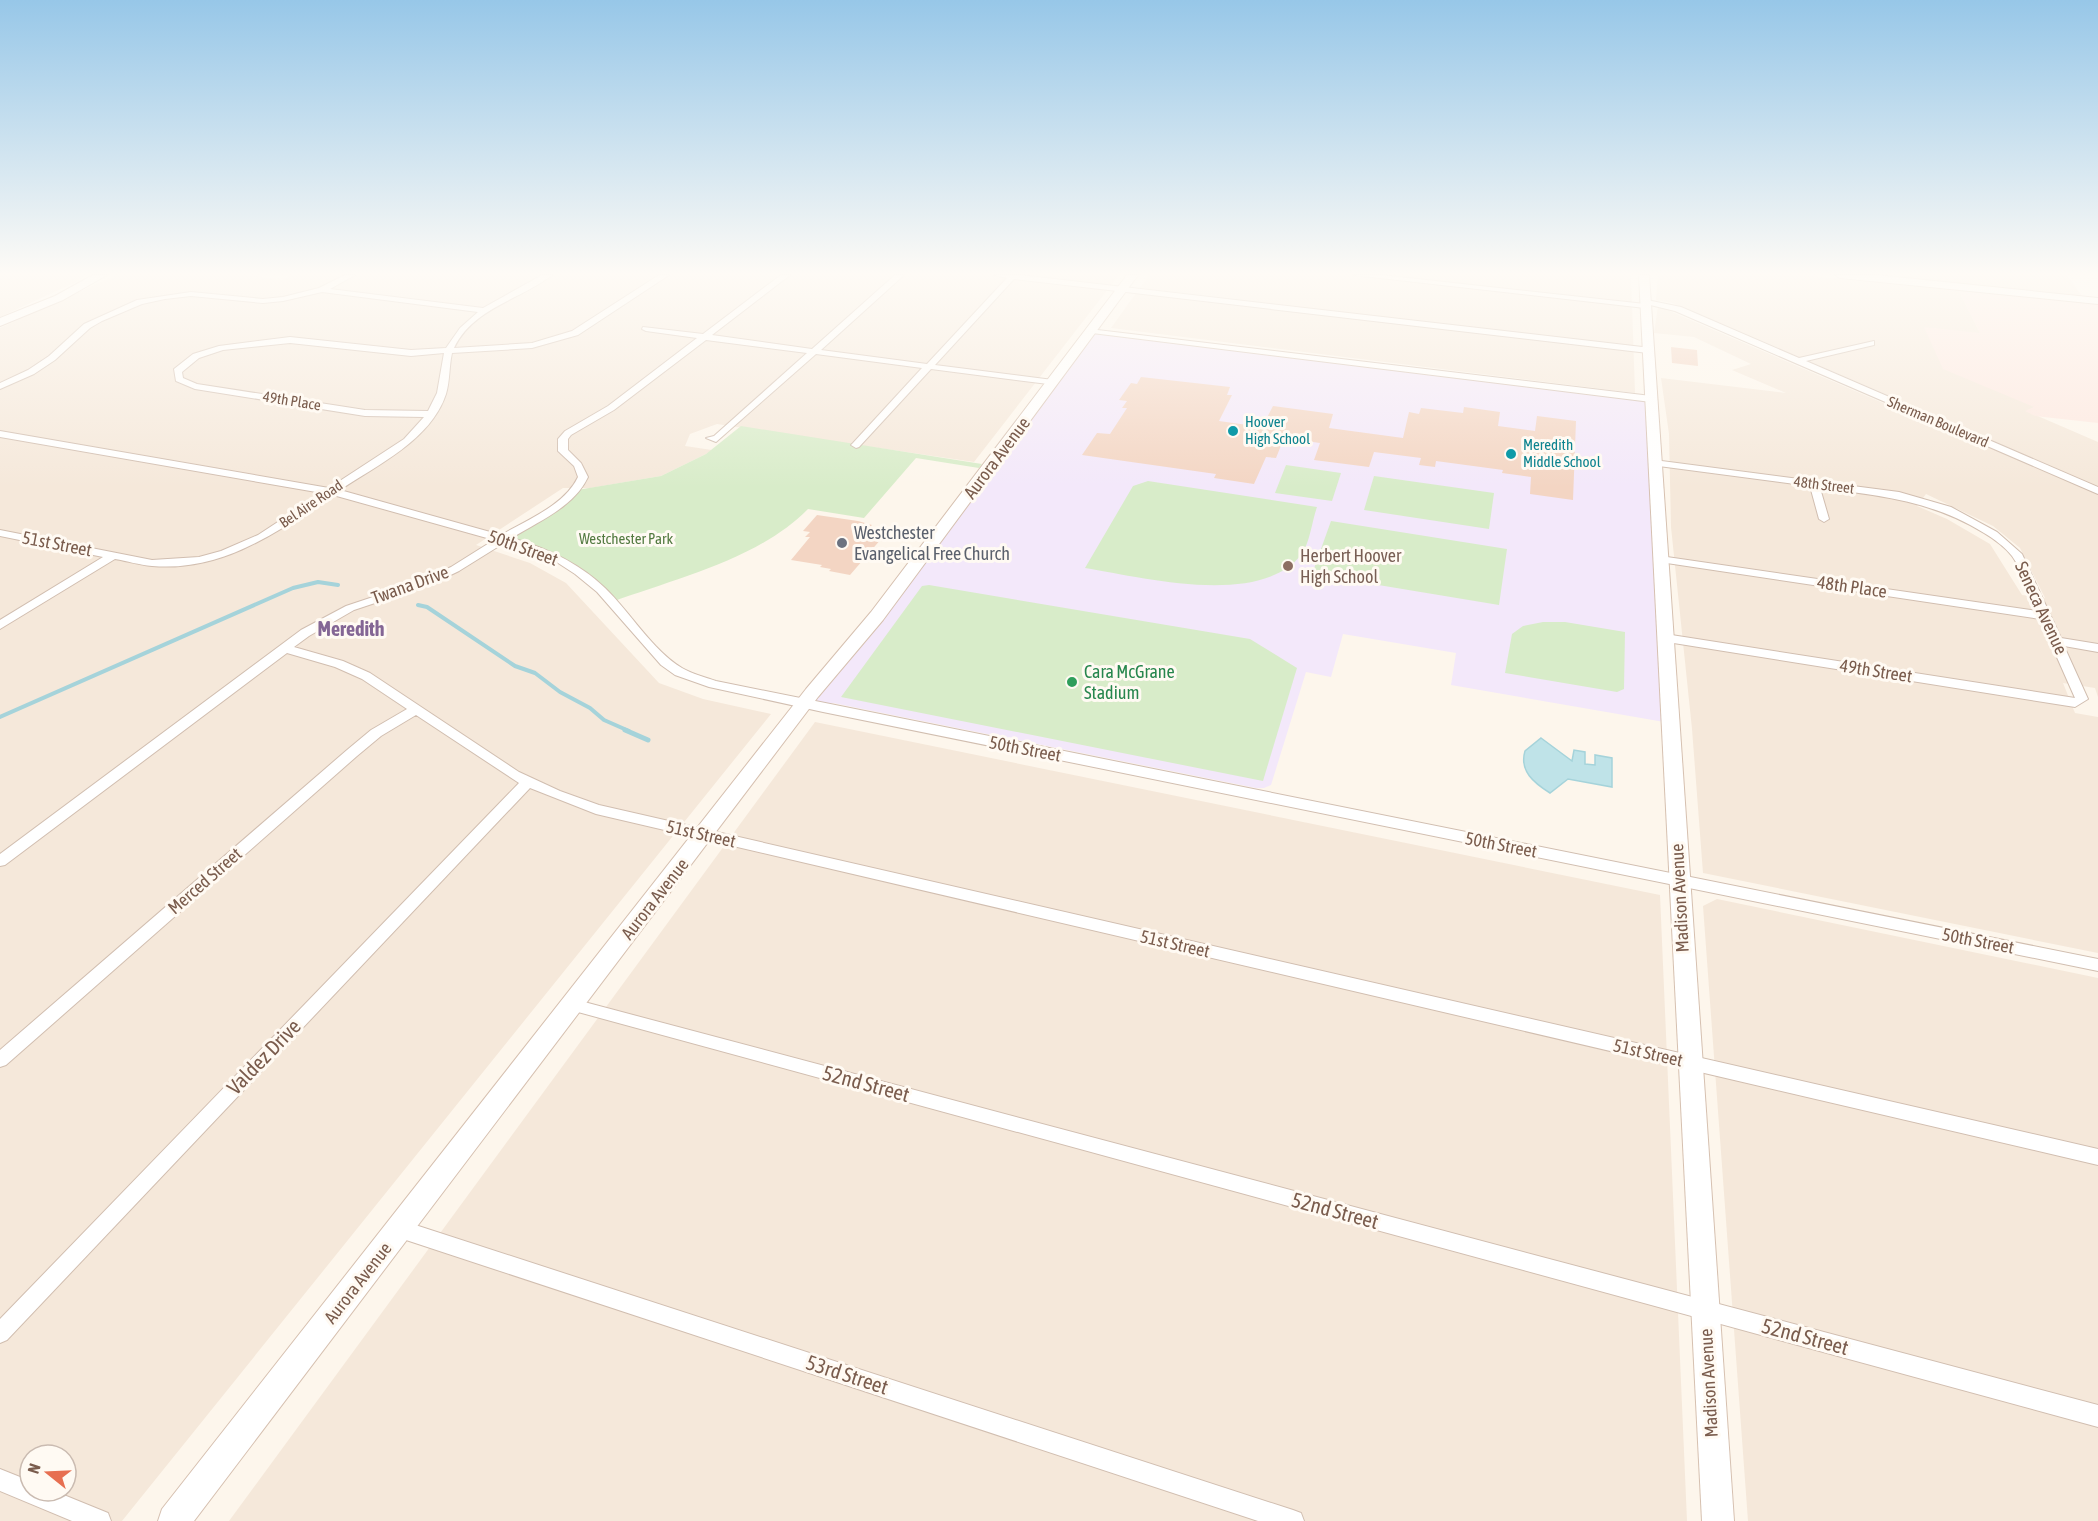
<svg xmlns="http://www.w3.org/2000/svg" width="2098" height="1521" viewBox="0 0 2098 1521" font-family="'Asap Condensed',sans-serif">
  <style>
    .residential { fill: #f5e8da; fill-rule: evenodd }
    .commercial { fill: #fde8e0 }
    .education { fill: #f3e8fa }
    .green { fill: #d8ecc9 }
    .water { fill: #bfe3e8; stroke: #a5d3da; stroke-width: 1.5 }
    .lines { fill: none; stroke-linecap: round; stroke-linejoin: round }
    .stream-far1 { stroke: #a5d3da; stroke-width: 4 }
    .stream { stroke: #a5d3da; stroke-width: 5 }
    .building { fill: #f3d5c3 }
    .street-casing { stroke: #d1beb0; stroke-width: 2 }
    .secondary-casing { stroke: #d6c0b0; stroke-width: 2 }
    .street { fill: #fff; fill-rule: evenodd }
    .secondary { fill: #fff; fill-rule: evenodd }
    .culture-dot { fill: #0f9aa8; stroke: #fffaf3; stroke-width: 2 }
    .worship-dot { fill: #6b7280; stroke: #fffaf3; stroke-width: 2 }
    .education-dot { fill: #8d6e63; stroke: #fffaf3; stroke-width: 2 }
    .leisure-dot { fill: #2e9e5b; stroke: #fffaf3; stroke-width: 2 }
    .labels { text-anchor: middle; stroke-width: 6; stroke-linejoin: round; paint-order: stroke }
    .far-street-label { font-size: 15px; fill: #7a5c4d; stroke: #fffaf3 }
    .far-culture-label { font-size: 15px; fill: #0d838f; stroke: #fffaf3; text-anchor: start }
    .far-park-label { font-size: 15px; fill: #537a41; stroke: #fffaf3 }
    .street-label { font-size: 18px; fill: #7a5c4d; stroke: #fffaf3 }
    .worship-label { font-size: 18px; fill: #5b616d; stroke: #fffaf3; text-anchor: start }
    .education-label { font-size: 18px; fill: #785e54; stroke: #fffaf3; text-anchor: start }
    .leisure-label { font-size: 18px; fill: #27864d; stroke: #fffaf3; text-anchor: start }
    .neighbourhood-label { font-size: 20px; font-weight: bold; fill: #846695; stroke: #fffaf3 }
    .near-street-label { font-size: 21px; fill: #7a5c4d; stroke: #fffaf3 }
  </style>
  <rect width="100%" height="100%" fill="#fdf6ec"/>
  <g class="residential">
    <polygon points="0,275 86,275 76,282 0,317"/>
    <path d="M116,275H249L282,280L291,275H1119L974,462L717,424L690,434L685,446L712,450L706,454L661,476L590,488H563L476,545L530,563L566,583L659,683L703,699L771,714L122,1521H0V328ZM30,1455H66V1491H30Z"/>
    <polygon points="1149,275 1631,275 1635,393 1111,328"/>
    <path d="M1658,275H1802L1959,291L1980,333L2035,407L2026,411L2098,442V697L2095,688L2063,683L2075,713L2098,717V953L1703,873L1692,729L1671,527L1669,434L1661,378L1786,393L1732,370L1751,364L1694,337L1654,333L1658,306L1897,409L1911,405L1672,303L1656,300ZM1926,494L1993,526L2020,548L2045,598L2022,595L1990,544L1947,519L1917,506Z"/>
    <polygon points="1873,275 2067,275 2082,296"/>
    <polygon points="815,722 1660,895 1687,1521 229,1521"/>
    <polygon points="1717,899 2098,978 2098,1521 1748,1521 1703,906"/>
  </g>
  <polygon class="commercial" points="1957,287 2098,301 2098,423 2035,416 2025,411 2034,407 1943,369 1924,327 1980,333"/>
  <polygon class="education" points="1092,331 1651,399 1670,723 1451,685 1456,653 1343,634 1331,677 1306,672 1271,785 1264,788 1256,788 833,703 823,708 804,705"/>
  <g class="green">
    <path d="M741,426L982,464L979,468L916,458L864,518L808,509C759,559 677,578 612,602L559,559L504,539L577,490L661,476L706,454Z"/>
    <polygon points="1286,465 1341,473 1332,501 1275,493"/>
    <polygon points="1374,476 1494,493 1489,529 1364,510"/>
    <path d="M1148,481L1317,507C1312,521 1310,543 1301,555C1259,608 1141,577 1085,568L1133,486Z"/>
    <polygon points="1331,521 1507,549 1499,605 1312,574"/>
    <polygon points="929,585 1250,639 1297,668 1263,781 841,697 922,586"/>
    <polygon points="1543,622 1565,622 1625,632 1624,689 1617,692 1505,673 1512,634 1523,626"/>
  </g>
  <path class="water" d="M1541,738L1572,761L1574,750L1585,752V764L1595,765V755L1612,758V787L1568,779L1550,793C1534,783 1519,771 1525,751Z"/>
  <g class="lines">
    <g class="stream-far1">
      <polyline points="418,605 427,607 515,666 535,673 560,692 590,708 604,720 629,731"/>
      <polyline points="0,717 293,588 318,582 338,585"/>
    </g>
    <polyline class="stream" points="625,730 648,740"/>
  </g>
  <g class="building">
    <polygon points="1671,347 1697,350 1698,366 1672,363"/>
    <polygon points="1141,377 1230,387 1227,395 1232,395 1219,421 1262,427 1273,406 1333,414 1329,428 1403,438 1409,412 1419,414 1421,408 1463,413 1464,407 1500,412 1498,426 1535,431 1537,416 1576,421 1573,500 1530,494 1531,477 1502,473 1503,470 1436,461 1435,467 1419,465 1421,458 1374,452 1369,467 1314,460 1320,443 1284,438 1276,458 1266,457 1254,484 1214,478 1216,474 1082,455 1097,433 1110,434 1127,408 1122,408 1127,401 1119,400 1131,383 1137,384"/>
    <polygon points="817,515 858,521 872,525 869,528 888,531 850,575 829,571 831,569 820,567 822,565 791,560 810,537 805,537 810,532 803,531"/>
  </g>
  <g class="lines">
    <defs>
      <g id="street">
        <path d="M345,275H355L330,289L483,308L542,275H552C520,300 473,308 454,348L532,343L572,331L659,275H669L578,335L532,348L452,353C449,366 450,381 446,394C431,440 377,465 340,490L501,535C527,520 565,505 578,477L574,466L558,451V439L565,431L608,406L697,338L646,331L642,329L643,327L703,334L781,275H790L712,335L812,349L895,275H904L821,350L927,364L1007,278L994,275H1020L1651,348V352L1648,353L1014,279L935,365L1053,380L1056,381V385L931,369L859,447L856,448L851,445L853,443L922,368L816,354L716,442L706,438L714,436L807,353L706,340L614,410L571,435L568,439V450L581,463L588,477C574,507 539,521 512,538C546,548 578,562 605,588C630,612 652,650 682,668C692,674 705,677 716,681L2098,959V971L823,712L709,687L675,675L661,665L597,592L575,574L555,561L504,543L459,571L432,584L354,610L309,636L294,647L343,661L370,673L519,772L560,791L599,805L2098,1149V1165L596,814L530,788L7,1340L0,1343V1319L519,783L416,715L381,736L357,756L6,1065L0,1067V1050L347,750L371,730L407,709L362,679L335,667L287,653L5,865L0,866V854L301,630L346,606L424,580L451,567L494,540L333,495C277,532 223,572 152,566C139,565 127,561 115,559L0,629V620L103,557L0,536V530L152,560L199,557L221,551L258,535L322,493L0,437V431L329,488L404,439L424,417L365,416L195,389L176,381L174,369L193,354L219,346L290,337L411,350L446,348L460,328L478,312L322,292L283,301L263,303L191,296L165,299L142,304L102,321L90,328L55,360L34,374L0,389V383L28,370L49,356L84,324L137,300L191,292L263,299L283,297L319,288ZM290,343L411,356L444,353L437,393L428,411L365,410L197,384L183,378L182,372L199,358L223,350Z"/>
        <polygon points="1353,275 1381,275 1645,304 1649,306 1645,308"/>
        <polygon points="1642,299 1681,307 1799,358 1874,341 1874,345 1806,361 2098,487 2098,494 1675,311 1642,303"/>
        <polygon points="1089,329 1651,396 1656,399 1651,402 1092,333 1088,331"/>
        <path d="M1654,460L1899,492L1951,507L1997,532L2022,554L2061,638L2098,644V652L2064,646L2088,699L2075,707L1661,641L1659,638L1665,634L2075,698L2040,619L1660,562L1654,559L1660,556L2037,611C2029,594 2023,571 2012,556C2005,547 1994,539 1984,533C1933,501 1878,495 1820,488L1829,519L1824,522L1819,519L1810,486L1651,465V461Z"/>
        <polygon points="573,999 2098,1405 2098,1427 567,1009 565,1005 567,1001"/>
        <polygon points="400,1220 1293,1510 1301,1513 1304,1521 1258,1521 400,1238 393,1235 390,1229 393,1223"/>
        <polygon points="0,1469 30,1481 30,1491 54,1491 108,1513 111,1521 72,1521 0,1491"/>
      </g>
      <g id="secondary">
        <polygon points="93,275 107,275 63,300 0,326 0,318 55,296"/>
        <polygon points="1127,275 1138,275 883,620 818,697 194,1521 158,1521 162,1509 806,689 871,612"/>
        <polygon points="1639,275 1649,275 1734,1521 1702,1521"/>
        <polygon points="1835,275 1876,275 2098,298 2098,304 1840,278"/>
      </g>
    </defs>
    <use href="#street" class="street-casing"/>
    <use href="#secondary" class="secondary-casing"/>
    <use href="#street" class="street"/>
    <use href="#secondary" class="secondary"/>
  </g>
  <linearGradient id="sky" x2="0" y2="1"><stop stop-color="#97c7e8"/><stop offset="0.56" stop-color="#fefbf6"/><stop offset="1" stop-color="#fefbf6" stop-opacity="0"/></linearGradient>
  <rect width="2098" height="488" fill="url(#sky)"/>
  <g class="culture-dot">
    <circle cx="1233" cy="431" r="6"/>
    <circle cx="1511" cy="454" r="6"/>
  </g>
  <circle class="worship-dot" cx="842" cy="543" r="6"/>
  <circle class="education-dot" cx="1288" cy="566" r="6"/>
  <circle class="leisure-dot" cx="1072" cy="682" r="6"/>
  <g class="labels">
    <g class="far-street-label">
      <text transform="translate(292 401) rotate(9)" y="5">49th Place</text>
      <text transform="translate(1938 422) rotate(23)" y="5">Sherman Boulevard</text>
      <text transform="translate(1824 485) rotate(7)" y="5">48th Street</text>
      <text transform="translate(311 504) rotate(-34)" y="5">Bel Aire Road</text>
    </g>
    <g class="far-culture-label">
      <text x="1245" y="427">Hoover<tspan x="1245" dy="17">High School</tspan></text>
      <text x="1523" y="450">Meredith<tspan x="1523" dy="17">Middle School</tspan></text>
    </g>
    <g class="far-park-label">
      <text x="626" y="544">Westchester Park</text>
    </g>
    <g class="street-label">
      <text transform="translate(997 458) rotate(-53)" y="6">Aurora Avenue</text>
      <text transform="translate(57 544) rotate(11)" y="6">51st Street</text>
      <text transform="translate(523 548) rotate(20)" y="6">50th Street</text>
      <text transform="translate(410 585) rotate(-20)" y="6">Twana Drive</text>
      <text transform="translate(1852 587) rotate(8)" y="6">48th Place</text>
      <text transform="translate(2041 608) rotate(65)" y="6">Seneca Avenue</text>
      <text transform="translate(1876 671) rotate(9)" y="6">49th Street</text>
      <text transform="translate(1025 749) rotate(11)" y="6">50th Street</text>
      <text transform="translate(701 834) rotate(13)" y="6">51st Street</text>
      <text transform="translate(1501 845) rotate(11)" y="6">50th Street</text>
      <text transform="translate(205 881) rotate(-41)" y="6">Merced Street</text>
      <text transform="translate(1680 898) rotate(-93)" y="6">Madison Avenue</text>
      <text transform="translate(655 899) rotate(-52)" y="6">Aurora Avenue</text>
      <text transform="translate(1978 941) rotate(11)" y="6">50th Street</text>
      <text transform="translate(1175 944) rotate(13)" y="6">51st Street</text>
      <text transform="translate(1648 1053) rotate(13)" y="6">51st Street</text>
      <text transform="translate(358 1283) rotate(-52)" y="6">Aurora Avenue</text>
      <text transform="translate(1709 1383) rotate(-93)" y="6">Madison Avenue</text>
    </g>
    <g class="worship-label">
      <text x="854" y="539">Westchester<tspan x="854" dy="21">Evangelical Free Church</tspan></text>
    </g>
    <g class="education-label">
      <text x="1300" y="562">Herbert Hoover<tspan x="1300" dy="21">High School</tspan></text>
    </g>
    <g class="leisure-label">
      <text x="1084" y="678">Cara McGrane<tspan x="1084" dy="21">Stadium</tspan></text>
    </g>
    <g class="neighbourhood-label">
      <text x="351" y="636">Meredith</text>
    </g>
    <g class="near-street-label">
      <text transform="translate(264 1057) rotate(-46)" y="7">Valdez Drive</text>
      <text transform="translate(866 1084) rotate(15)" y="7">52nd Street</text>
      <text transform="translate(1335 1211) rotate(15)" y="7">52nd Street</text>
      <text transform="translate(1805 1337) rotate(15)" y="7">52nd Street</text>
      <text transform="translate(847 1375) rotate(18)" y="7">53rd Street</text>
    </g>
  </g>
  <g transform="translate(48 1473) rotate(288)"><circle r="28" fill="#fffaf3" stroke="#cabbb1" stroke-width="1.5"/>
  <path d="M0-4.5L10 22L0 15L-10 22Z" fill="#e76f51"/>
  <text y="-9" font-size="16" font-weight="bold" text-anchor="middle" fill="#7a5c4d">N</text>
  </g>
</svg>
